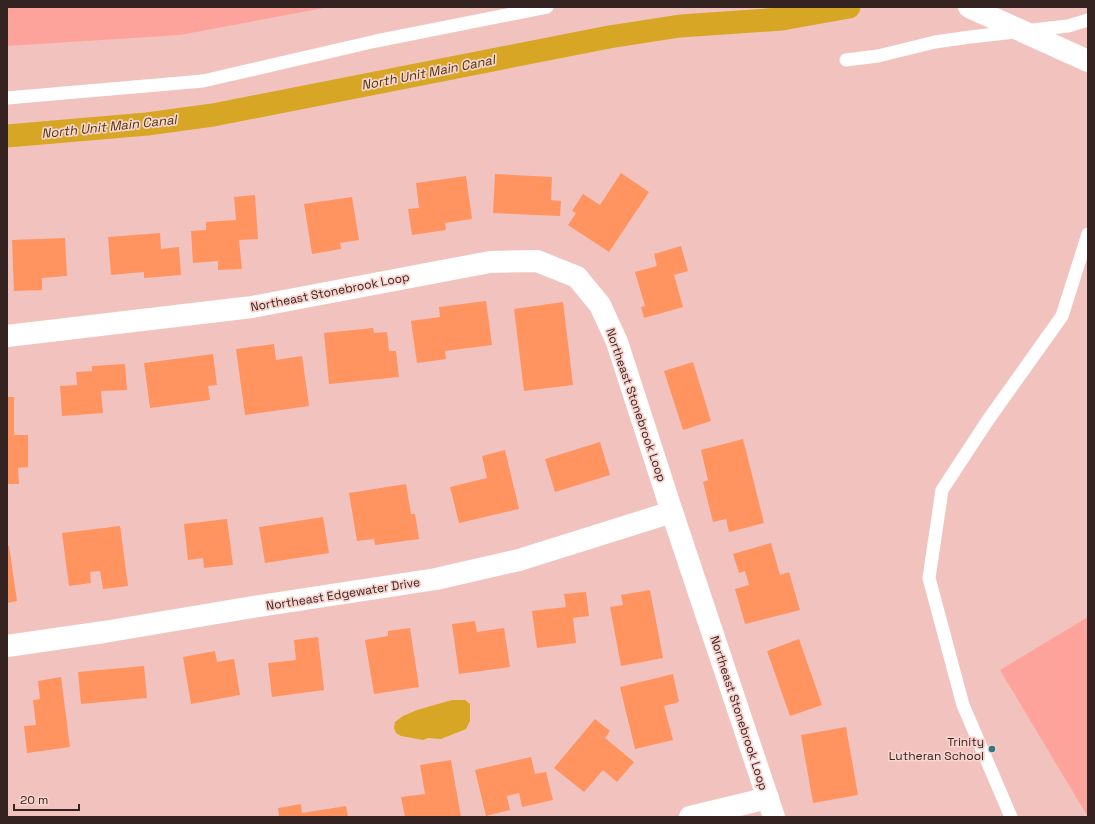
<svg xmlns="http://www.w3.org/2000/svg" width="1095" height="824" viewBox="0 0 1095 824" font-family="'Space Grotesk',sans-serif">
  <style>
    .green { fill: #fea39b }
    .water { fill: #d7a624 }
    .lines { fill: none; stroke-linecap: round; stroke-linejoin: round }
    .canal { stroke: #d7a624; stroke-width: 23 }
    .building { fill: #ff9461 }
    .lane { stroke: #fff; stroke-width: 13 }
    .street { stroke: #fff; stroke-width: 22 }
    .highway { stroke: #fff; stroke-width: 22 }
    .poi-dot { fill: #317982; stroke: #f9d3ce; stroke-width: 1.5 }
    .labels { text-anchor: middle; stroke-width: 3.5; stroke-linejoin: round; paint-order: stroke }
    .street-label { font-size: 12px; fill: #352321; stroke: #f9d3ce }
    .poi-label { font-size: 12px; fill: #352321; stroke: #f9d3ce; text-anchor: end }
    .water-label { font-size: 13px; font-style: italic; fill: #4b3803; stroke: #f9d3ce }
  </style>
  <rect width="100%" height="100%" fill="#f2c3be"/>
  <g class="green">
    <polygon points="7,7 329,7 180,35 7,46"/>
    <polygon points="1088,617 1088,817 1000,670"/>
  </g>
  <polygon class="water" points="452,700 465,700 470,704 470,721 466,729 441,739 428,738 423,740 401,736 396,733 394,728 395,722 403,716 417,710"/>
  <g class="lines">
    <polyline class="canal" points="7,136 147,124 213,115 609,37 680,26 782,19 849,7"/>
  </g>
  <g class="building">
    <polygon points="621,173 649,192 609,252 568,225 576,213 572,211 583,194 600,205"/>
    <polygon points="495,174 552,177 551,200 561,201 560,216 493,213"/>
    <polygon points="466,176 472,219 445,223 446,230 412,235 408,209 419,208 416,183"/>
    <polygon points="255,195 258,239 239,240 242,269 218,270 218,261 193,263 191,231 206,230 206,222 236,220 234,197"/>
    <polygon points="352,197 359,240 340,243 341,249 312,254 304,204"/>
    <polygon points="160,233 161,249 179,247 181,275 144,278 144,272 111,275 108,237"/>
    <polygon points="65,238 67,276 42,278 42,290 14,291 12,240"/>
    <polygon points="681,246 688,271 674,275 683,307 644,318 641,307 645,306 635,272 657,266 654,254"/>
    <polygon points="486,301 492,345 445,351 446,359 417,363 411,321 440,317 439,307"/>
    <polygon points="563,302 573,385 524,391 514,309"/>
    <polygon points="373,328 374,333 387,332 389,351 396,351 399,377 329,384 324,333"/>
    <polygon points="274,344 276,360 302,356 309,406 245,415 236,349"/>
    <polygon points="213,354 217,385 208,386 210,400 150,408 144,363"/>
    <polygon points="693,362 711,421 683,430 664,371"/>
    <polygon points="125,364 127,390 101,391 103,413 62,416 60,386 77,385 76,372 92,371 92,366"/>
    <polygon points="7,397 14,397 14,435 28,435 28,467 18,468 19,484 7,484"/>
    <polygon points="743,439 764,523 729,532 726,519 713,522 703,482 708,480 701,450"/>
    <polygon points="600,442 610,475 555,492 545,459"/>
    <polygon points="505,450 519,509 459,523 450,487 487,478 482,456"/>
    <polygon points="406,484 411,514 415,514 419,539 375,545 374,539 357,541 349,493"/>
    <polygon points="323,517 329,553 265,563 259,527"/>
    <polygon points="227,519 233,565 204,568 203,558 188,560 184,524"/>
    <polygon points="120,526 128,586 103,589 100,571 90,572 91,583 69,586 62,533"/>
    <polygon points="771,543 780,575 789,572 800,610 745,624 735,589 749,585 745,571 739,573 733,554"/>
    <polygon points="7,546 9,546 17,601 7,603"/>
    <polygon points="650,590 663,658 621,666 610,607 623,605 621,595"/>
    <polygon points="586,592 589,616 573,618 576,643 537,648 532,611 566,607 564,594"/>
    <polygon points="475,621 477,632 504,628 510,667 459,674 452,624"/>
    <polygon points="410,628 419,687 374,694 365,640 388,636 388,631"/>
    <polygon points="318,637 324,690 272,697 268,663 296,660 294,640"/>
    <polygon points="799,639 822,705 790,716 767,651"/>
    <polygon points="215,651 217,662 234,659 240,695 191,704 183,657"/>
    <polygon points="144,666 147,698 81,704 78,672"/>
    <polygon points="673,674 679,702 664,706 673,740 635,749 620,687"/>
    <polygon points="61,677 70,747 27,753 24,726 36,725 33,700 40,699 38,681"/>
    <polygon points="595,719 610,731 605,738 634,762 617,782 603,770 584,792 554,768"/>
    <polygon points="846,727 858,795 813,803 801,735"/>
    <polygon points="531,757 535,774 546,772 553,800 522,807 519,793 507,796 510,810 486,816 475,770"/>
    <polygon points="451,760 461,817 405,817 401,797 425,794 420,765"/>
    <polygon points="301,804 302,813 346,806 348,817 279,817 278,808"/>
  </g>
  <g class="lines">
    <g class="lane">
      <polyline points="846,60 878,56 935,42 970,37 1068,26 1088,20"/>
      <polyline points="7,98 203,81 376,41 547,7"/>
      <polyline points="1011,817 963,705 929,578 942,490 988,420 1062,316 1088,234"/>
    </g>
    <g class="street">
      <polyline points="7,336 252,307 490,262 537,261 577,277 600,305 617,342 672,512 774,817"/>
      <polyline points="7,646 104,632 253,607 436,579 519,560 672,512"/>
      <polyline points="690,817 768,798"/>
    </g>
    <polyline class="highway" points="969,7 1088,61"/>
  </g>
  <circle class="poi-dot" cx="992" cy="749" r="4"/>
  <g class="labels">
    <g class="street-label">
      <text transform="translate(330 292) rotate(-11)" y="4">Northeast Stonebrook Loop</text>
      <text transform="translate(636 405) rotate(71)" y="4">Northeast Stonebrook Loop</text>
      <text transform="translate(343 594) rotate(-9)" y="4">Northeast Edgewater Drive</text>
      <text transform="translate(739 713) rotate(72)" y="4">Northeast Stonebrook Loop</text>
    </g>
    <g class="poi-label">
      <text x="984" y="746">Trinity<tspan x="984" dy="14">Lutheran School</tspan></text>
    </g>
    <g class="water-label">
      <text transform="translate(428 72) rotate(-11)" y="5">North Unit Main Canal</text>
      <text transform="translate(109 126) rotate(-6)" y="5">North Unit Main Canal</text>
    </g>
  </g>
  <rect width="1095" height="824" fill="none" stroke="#352321" stroke-width="16"/>
  <path d="M14 804v6h65v-6" fill="none" stroke="#352321" stroke-width="2"/>
  <text x="20" y="804" font-size="12" fill="#352321" stroke="#f9d3ce" stroke-width="3" paint-order="stroke">20 m</text>
</svg>
